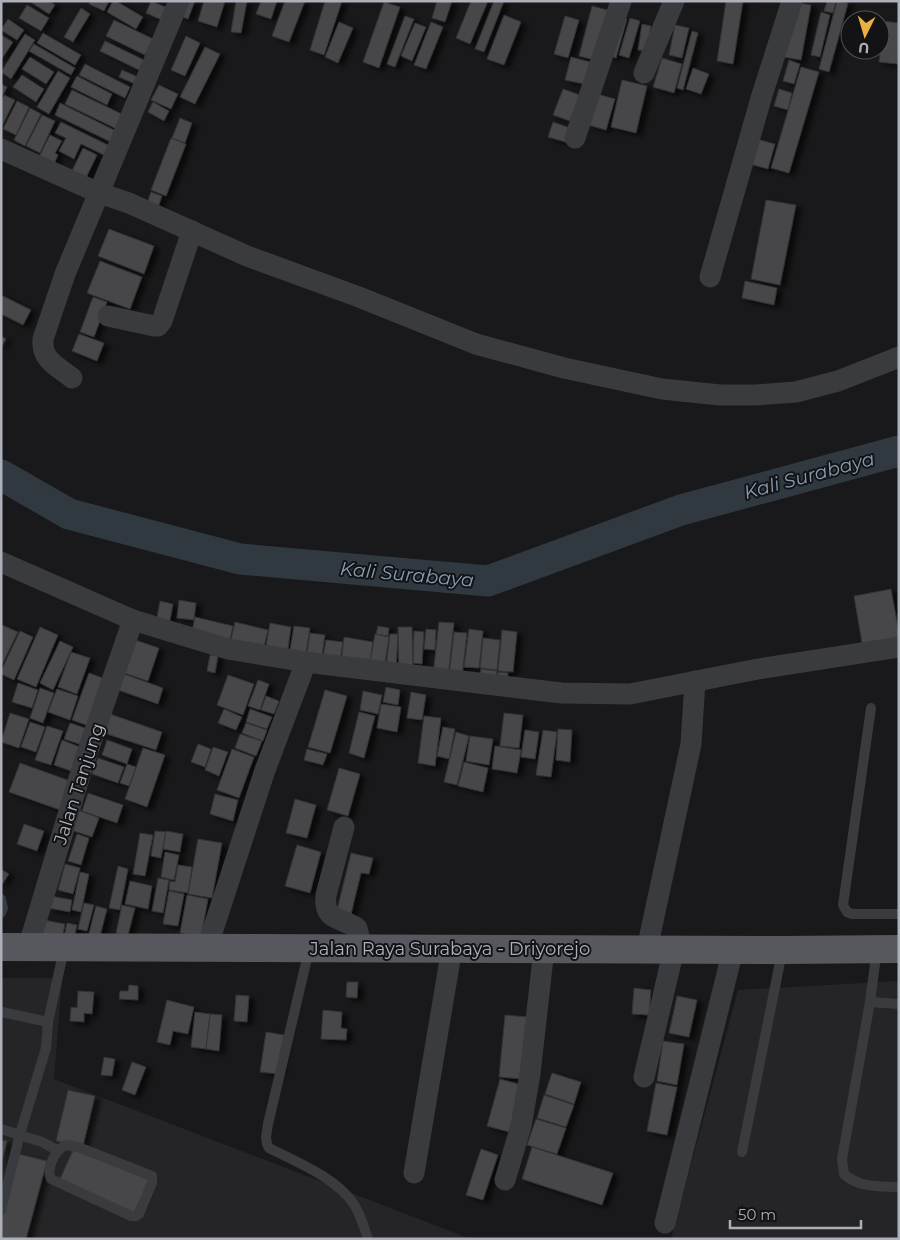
<svg xmlns="http://www.w3.org/2000/svg" width="900" height="1240" viewBox="0 0 900 1240" font-family="Montserrat,sans-serif">
  <style>
    .built { fill: #252527 }
    .lines { fill: none; stroke-linecap: round; stroke-linejoin: round }
    .river { stroke: #313940; stroke-width: 31 }
    .building { fill: #46464a; stroke: #333336; filter: url(#shadow) }
    .lane { stroke: #3a3b3f; stroke-width: 10 }
    .street { stroke: #3a3b3f; stroke-width: 21 }
    .primary { stroke: #56585e; stroke-width: 28 }
    .labels { text-anchor: middle; stroke-width: 4; stroke-linejoin: round; paint-order: stroke }
    .street-label { font-size: 18px; fill: #acb0b9; stroke: #131316 }
    .water-label { font-size: 19px; font-style: italic; fill: #859db2; stroke: #131316 }
  </style>
  <defs>
    <filter id="shadow"><feDropShadow dx="5.5" dy="3" stdDeviation="2.5" flood-color="#0009"/></filter>
  </defs>
  <rect width="100%" height="100%" fill="#19181a"/>
  <g class="built">
    <polygon points="1,978 62,978 54,1079 471,1239 1,1239"/>
    <polygon points="899,981 899,1239 671,1239 738,990"/>
  </g>
  <g class="lines">
    <polyline class="river" points="1,475 69,514 240,559 488,581 681,510 899,451"/>
  </g>
  <g class="building">
    <polygon points="29,1 49,1 55,5 49,14"/>
    <polygon points="90,1 109,1 104,11 89,4"/>
    <polygon points="113,1 116,1 143,17 136,29 107,12"/>
    <polygon points="151,1 170,9 164,21 146,13"/>
    <polygon points="184,1 195,1 188,19 178,15"/>
    <polygon points="204,1 225,1 217,27 198,21"/>
    <polygon points="236,1 247,1 241,33 231,32"/>
    <polygon points="261,1 277,1 271,19 256,14"/>
    <polygon points="285,1 305,1 289,42 272,36"/>
    <polygon points="325,1 342,1 324,55 310,50"/>
    <polygon points="437,1 452,1 445,22 432,18"/>
    <polygon points="471,1 488,1 470,44 456,38"/>
    <polygon points="494,1 504,1 484,52 475,49"/>
    <polygon points="726,1 743,1 733,64 717,61"/>
    <polygon points="827,1 836,1 833,13 824,11"/>
    <polygon points="837,1 848,3 829,72 819,69"/>
    <polygon points="384,2 400,7 379,68 363,62"/>
    <polygon points="794,2 811,5 801,60 784,57"/>
    <polygon points="27,5 49,18 41,31 19,18"/>
    <polygon points="592,6 611,11 598,61 579,56"/>
    <polygon points="81,8 90,14 73,42 64,37"/>
    <polygon points="821,12 830,15 820,57 811,55"/>
    <polygon points="504,15 521,22 504,65 487,59"/>
    <polygon points="405,16 414,19 395,67 387,64"/>
    <polygon points="565,16 579,20 568,58 554,54"/>
    <polygon points="618,16 627,19 616,58 607,55"/>
    <polygon points="630,18 640,21 629,58 619,55"/>
    <polygon points="8,19 24,30 17,40 1,30"/>
    <polygon points="114,20 153,39 145,55 106,36"/>
    <polygon points="883,21 899,23 898,64 879,62"/>
    <polygon points="339,22 353,28 338,63 325,57"/>
    <polygon points="431,22 443,27 426,69 414,65"/>
    <polygon points="415,23 426,27 412,61 401,56"/>
    <polygon points="642,24 651,26 647,51 638,50"/>
    <polygon points="675,25 689,28 682,58 669,55"/>
    <polygon points="692,31 698,33 683,90 677,88"/>
    <polygon points="43,33 81,55 75,65 37,43"/>
    <polygon points="25,34 35,40 11,79 1,72"/>
    <polygon points="1,35 13,42 1,60"/>
    <polygon points="186,36 200,43 185,76 171,70"/>
    <polygon points="105,41 144,60 139,70 100,51"/>
    <polygon points="34,44 75,68 71,75 29,51"/>
    <polygon points="205,47 220,54 195,104 180,97"/>
    <polygon points="30,57 54,72 46,84 22,69"/>
    <polygon points="571,57 590,62 584,84 565,80"/>
    <polygon points="662,58 682,64 674,93 653,87"/>
    <polygon points="789,60 800,64 794,84 783,81"/>
    <polygon points="85,64 130,87 125,98 79,75"/>
    <polygon points="801,67 819,72 789,173 771,168"/>
    <polygon points="693,68 709,74 701,94 686,89"/>
    <polygon points="122,70 138,77 135,84 119,77"/>
    <polygon points="58,71 70,78 49,114 37,107"/>
    <polygon points="22,75 44,89 36,102 13,87"/>
    <polygon points="77,76 112,94 107,105 71,87"/>
    <polygon points="622,80 647,86 636,133 611,127"/>
    <polygon points="1,84 7,87 1,99"/>
    <polygon points="159,85 178,94 171,109 151,100"/>
    <polygon points="563,89 580,95 570,121 553,115"/>
    <polygon points="779,89 792,93 788,110 774,106"/>
    <polygon points="72,90 128,117 121,131 65,104"/>
    <polygon points="597,94 615,99 606,130 588,125"/>
    <polygon points="4,95 15,100 2,126 1,100"/>
    <polygon points="17,101 29,107 16,135 3,129"/>
    <polygon points="153,102 169,111 164,121 148,112"/>
    <polygon points="60,103 118,132 113,143 55,115"/>
    <polygon points="30,108 41,114 25,146 14,140"/>
    <polygon points="42,115 55,121 40,153 26,146"/>
    <polygon points="180,118 192,123 185,143 172,138"/>
    <polygon points="61,122 112,147 108,157 81,144 74,159 59,151 66,138 55,133"/>
    <polygon points="553,122 573,129 569,143 548,137"/>
    <polygon points="50,135 62,141 55,153 58,155 53,166 38,159"/>
    <polygon points="171,138 186,144 166,196 151,190"/>
    <polygon points="757,139 775,144 768,169 750,164"/>
    <polygon points="83,148 97,155 84,182 70,175"/>
    <polygon points="151,192 162,196 157,210 146,206"/>
    <polygon points="766,200 796,205 780,285 751,279"/>
    <polygon points="109,229 154,246 144,274 98,256"/>
    <polygon points="100,261 142,277 130,309 87,293"/>
    <polygon points="745,281 777,288 774,305 742,298"/>
    <polygon points="1,295 31,310 23,325 1,314"/>
    <polygon points="93,297 107,302 94,337 80,332"/>
    <polygon points="79,334 104,343 97,361 72,351"/>
    <polygon points="1,336 6,339 1,348"/>
    <polygon points="891,589 899,633 899,643 863,649 854,596"/>
    <polygon points="179,600 196,603 194,620 177,618"/>
    <polygon points="160,601 173,604 169,626 156,623"/>
    <polygon points="195,617 233,626 229,644 191,636"/>
    <polygon points="235,622 268,630 263,651 230,644"/>
    <polygon points="439,622 454,623 448,677 433,675"/>
    <polygon points="270,623 291,627 287,656 265,652"/>
    <polygon points="2,625 18,632 1,667 1,628"/>
    <polygon points="294,626 310,628 305,659 289,656"/>
    <polygon points="378,626 389,628 388,636 376,634"/>
    <polygon points="40,627 58,635 36,687 17,679"/>
    <polygon points="398,627 412,627 413,671 399,671"/>
    <polygon points="426,629 436,630 435,650 424,649"/>
    <polygon points="469,629 483,631 479,668 464,667"/>
    <polygon points="502,630 517,632 513,672 498,671"/>
    <polygon points="20,631 33,637 14,680 1,674 1,671"/>
    <polygon points="414,631 424,632 422,664 413,663"/>
    <polygon points="454,632 467,633 462,677 449,676"/>
    <polygon points="310,633 325,635 321,662 306,659"/>
    <polygon points="375,634 389,637 384,670 369,668"/>
    <polygon points="390,634 398,634 396,669 386,667"/>
    <polygon points="344,637 373,642 369,667 341,663"/>
    <polygon points="483,638 500,640 497,670 480,668"/>
    <polygon points="135,640 159,648 148,681 124,673"/>
    <polygon points="326,640 343,642 339,666 322,663"/>
    <polygon points="60,641 73,647 53,690 40,683"/>
    <polygon points="71,652 90,658 77,694 58,687"/>
    <polygon points="210,655 218,656 215,673 207,671"/>
    <polygon points="481,669 497,671 496,681 480,679"/>
    <polygon points="498,672 508,673 507,684 496,683"/>
    <polygon points="89,673 108,680 92,727 72,720"/>
    <polygon points="124,674 163,688 158,704 118,690"/>
    <polygon points="228,675 254,684 243,715 217,705"/>
    <polygon points="258,680 269,684 260,710 248,706"/>
    <polygon points="18,683 38,690 32,708 12,702"/>
    <polygon points="386,687 400,690 398,705 383,702"/>
    <polygon points="40,688 54,693 43,723 30,718"/>
    <polygon points="57,689 78,696 70,720 48,712"/>
    <polygon points="325,690 347,696 330,753 308,747"/>
    <polygon points="363,691 382,695 378,714 360,710"/>
    <polygon points="411,692 426,695 422,720 407,718"/>
    <polygon points="266,696 279,701 274,714 261,710"/>
    <polygon points="381,704 401,707 397,732 377,728"/>
    <polygon points="224,709 242,717 236,730 218,723"/>
    <polygon points="250,709 272,717 267,729 246,722"/>
    <polygon points="359,712 375,716 364,758 349,753"/>
    <polygon points="10,713 29,719 19,748 1,742"/>
    <polygon points="504,713 523,715 519,748 500,746"/>
    <polygon points="110,714 162,732 156,750 104,733"/>
    <polygon points="424,716 441,718 435,766 418,763"/>
    <polygon points="30,722 45,727 36,752 21,747"/>
    <polygon points="70,723 94,731 88,747 64,739"/>
    <polygon points="246,723 267,730 263,741 242,733"/>
    <polygon points="47,726 63,731 51,765 35,760"/>
    <polygon points="443,727 455,729 449,759 437,756"/>
    <polygon points="558,729 572,730 570,762 556,760"/>
    <polygon points="525,730 539,732 535,759 521,757"/>
    <polygon points="543,730 557,732 551,777 536,775"/>
    <polygon points="456,732 469,736 457,785 444,782"/>
    <polygon points="240,734 262,741 256,756 235,748"/>
    <polygon points="470,736 493,739 489,765 466,761"/>
    <polygon points="62,740 85,749 77,773 54,765"/>
    <polygon points="107,740 132,749 127,764 102,755"/>
    <polygon points="198,744 211,749 205,767 191,762"/>
    <polygon points="495,746 521,750 517,773 492,769"/>
    <polygon points="213,747 228,752 219,776 205,770"/>
    <polygon points="143,748 165,755 147,807 125,799"/>
    <polygon points="232,749 254,757 239,798 217,790"/>
    <polygon points="307,749 327,754 323,765 304,760"/>
    <polygon points="98,758 124,767 118,783 92,774"/>
    <polygon points="464,762 488,768 483,792 458,786"/>
    <polygon points="20,763 76,783 66,812 9,792"/>
    <polygon points="127,764 136,767 129,786 120,783"/>
    <polygon points="339,768 360,774 348,816 327,810"/>
    <polygon points="88,793 123,805 117,823 82,811"/>
    <polygon points="215,794 238,800 233,821 210,814"/>
    <polygon points="295,799 316,805 307,838 286,833"/>
    <polygon points="78,810 99,818 92,837 71,830"/>
    <polygon points="24,824 44,831 37,851 17,844"/>
    <polygon points="155,831 166,832 161,858 151,856"/>
    <polygon points="166,831 183,834 180,852 163,849"/>
    <polygon points="140,833 153,835 145,876 133,874"/>
    <polygon points="77,834 89,838 81,865 68,861"/>
    <polygon points="198,839 222,843 212,898 188,894"/>
    <polygon points="297,845 321,852 310,893 285,886"/>
    <polygon points="165,852 179,855 174,880 161,877"/>
    <polygon points="351,853 373,858 369,874 361,873 351,914 337,910"/>
    <polygon points="65,864 80,868 73,894 58,890"/>
    <polygon points="178,865 192,867 188,893 169,890 170,881 175,882"/>
    <polygon points="118,866 128,869 120,910 109,908"/>
    <polygon points="1,869 9,874 1,886"/>
    <polygon points="80,872 89,874 81,912 72,910"/>
    <polygon points="158,878 169,880 163,913 152,911"/>
    <polygon points="130,881 152,886 148,909 125,904"/>
    <polygon points="169,891 184,894 178,926 163,924"/>
    <polygon points="187,895 208,899 201,937 180,933"/>
    <polygon points="51,896 72,900 70,912 48,908"/>
    <polygon points="84,903 94,905 87,931 78,929"/>
    <polygon points="122,905 135,908 128,935 116,933"/>
    <polygon points="96,906 107,909 99,940 88,937"/>
    <polygon points="44,920 65,924 62,939 41,935"/>
    <polygon points="67,923 77,925 72,948 62,946"/>
    <polygon points="347,982 358,982 357,998 346,997"/>
    <polygon points="129,985 138,986 138,1000 119,999 120,991 128,991"/>
    <polygon points="634,988 651,990 649,1015 632,1014"/>
    <polygon points="78,991 94,992 92,1014 84,1013 84,1022 70,1021 71,1007 77,1008"/>
    <polygon points="236,995 249,996 247,1022 234,1021"/>
    <polygon points="677,996 697,1000 689,1037 669,1033"/>
    <polygon points="167,1000 194,1007 188,1034 173,1031 170,1045 157,1042"/>
    <polygon points="323,1010 342,1012 341,1028 347,1029 346,1040 321,1039"/>
    <polygon points="195,1012 210,1014 206,1049 191,1047"/>
    <polygon points="210,1014 222,1015 219,1051 206,1049"/>
    <polygon points="505,1015 528,1017 522,1079 499,1077"/>
    <polygon points="266,1032 284,1035 278,1074 260,1072"/>
    <polygon points="663,1041 684,1044 677,1085 657,1081"/>
    <polygon points="104,1057 115,1059 112,1076 101,1075"/>
    <polygon points="132,1062 146,1067 135,1095 122,1090"/>
    <polygon points="552,1073 581,1082 574,1104 545,1094"/>
    <polygon points="500,1079 522,1085 509,1132 487,1126"/>
    <polygon points="656,1083 677,1087 667,1135 647,1131"/>
    <polygon points="68,1090 95,1096 83,1146 56,1141"/>
    <polygon points="544,1095 574,1105 566,1127 537,1118"/>
    <polygon points="536,1119 566,1128 557,1154 527,1145"/>
    <polygon points="1,1140 7,1141 1,1165"/>
    <polygon points="532,1147 613,1173 602,1205 522,1179"/>
    <polygon points="74,1148 149,1180 134,1213 59,1181"/>
    <polygon points="481,1149 498,1155 483,1200 466,1195"/>
    <polygon points="19,1154 47,1161 26,1239 1,1239 1,1218"/>
  </g>
  <g class="lines">
    <g class="lane">
      <polyline points="871,708 843,905 847,912 852,914 899,914"/>
      <polyline points="1,899 3,908 1,913"/>
      <polyline points="877,949 870,1002 899,1004"/>
      <path d="M309,950L268,1124L266,1137L267,1144L269,1148C297,1162 339,1179 355,1206C361,1216 364,1228 368,1239"/>
      <path d="M870,1002L842,1159L844,1174C859,1188 879,1186 899,1187"/>
      <polyline points="2,1012 48,1022"/>
      <polyline points="1,1129 42,1142 57,1150"/>
      <path d="M66,1145L78,1147L152,1176V1183L139,1214L136,1216H131L51,1179C46,1168 55,1150 66,1145Z"/>
      <polyline points="742,1152 782,952"/>
      <polyline points="1,1210 20,1134 46,1048 48,1022 64,949"/>
    </g>
    <g class="street">
      <polyline points="644,73 674,1"/>
      <polyline points="575,138 621,1"/>
      <polyline points="1,149 99,193 129,203 247,256 359,297 476,344 564,368 662,389 720,395 756,395 796,392 838,381 899,357"/>
      <polyline points="710,277 762,95 792,1"/>
      <polyline points="108,316 154,326 158,326 162,321 192,231"/>
      <path d="M72,378C57,366 41,360 43,339L65,274L179,1"/>
      <polyline points="1,562 133,620 228,649 306,662 561,693 630,694 758,669 899,647"/>
      <path d="M344,827L326,895C323,921 340,917 357,928L362,948"/>
      <polyline points="28,948 83,765 133,620"/>
      <polyline points="207,948 265,770 306,662"/>
      <polyline points="647,949 691,744 695,681"/>
      <polyline points="644,1077 674,949"/>
      <polyline points="414,1173 452,948"/>
      <polyline points="505,1180 521,1126 530,1074 544,949"/>
      <polyline points="665,1223 733,950"/>
    </g>
    <polyline class="primary" points="1,947 782,950 899,949"/>
  </g>
  <g class="labels">
    <g class="street-label">
      <text transform="translate(79 784) rotate(-72)" y="6">Jalan Tanjung</text>
      <text x="450" y="955">Jalan Raya Surabaya - Driyorejo</text>
    </g>
    <g class="water-label">
      <text transform="translate(809 475) rotate(-15)" y="7">Kali Surabaya</text>
      <text transform="translate(407 574) rotate(5)" y="7">Kali Surabaya</text>
    </g>
  </g>
  <rect width="900" height="1240" fill="none" stroke="#acb0b9" stroke-width="5"/>
  <g transform="translate(865 35) rotate(185)"><circle r="24" fill="#131316" stroke="#505257"/>
  <path d="M0-4L9 19L0 12L-9 19Z" fill="#e9b142"/>
  <text y="-8" font-size="14" font-weight="bold" text-anchor="middle" fill="#acb0b9">U</text>
  </g>
  <path d="M730 1220v8h131v-8" fill="none" stroke="#acb0b9" stroke-width="2.5"/>
  <text x="738" y="1220" font-size="15" fill="#acb0b9" stroke="#131316" stroke-width="4" paint-order="stroke">50 m</text>
</svg>
